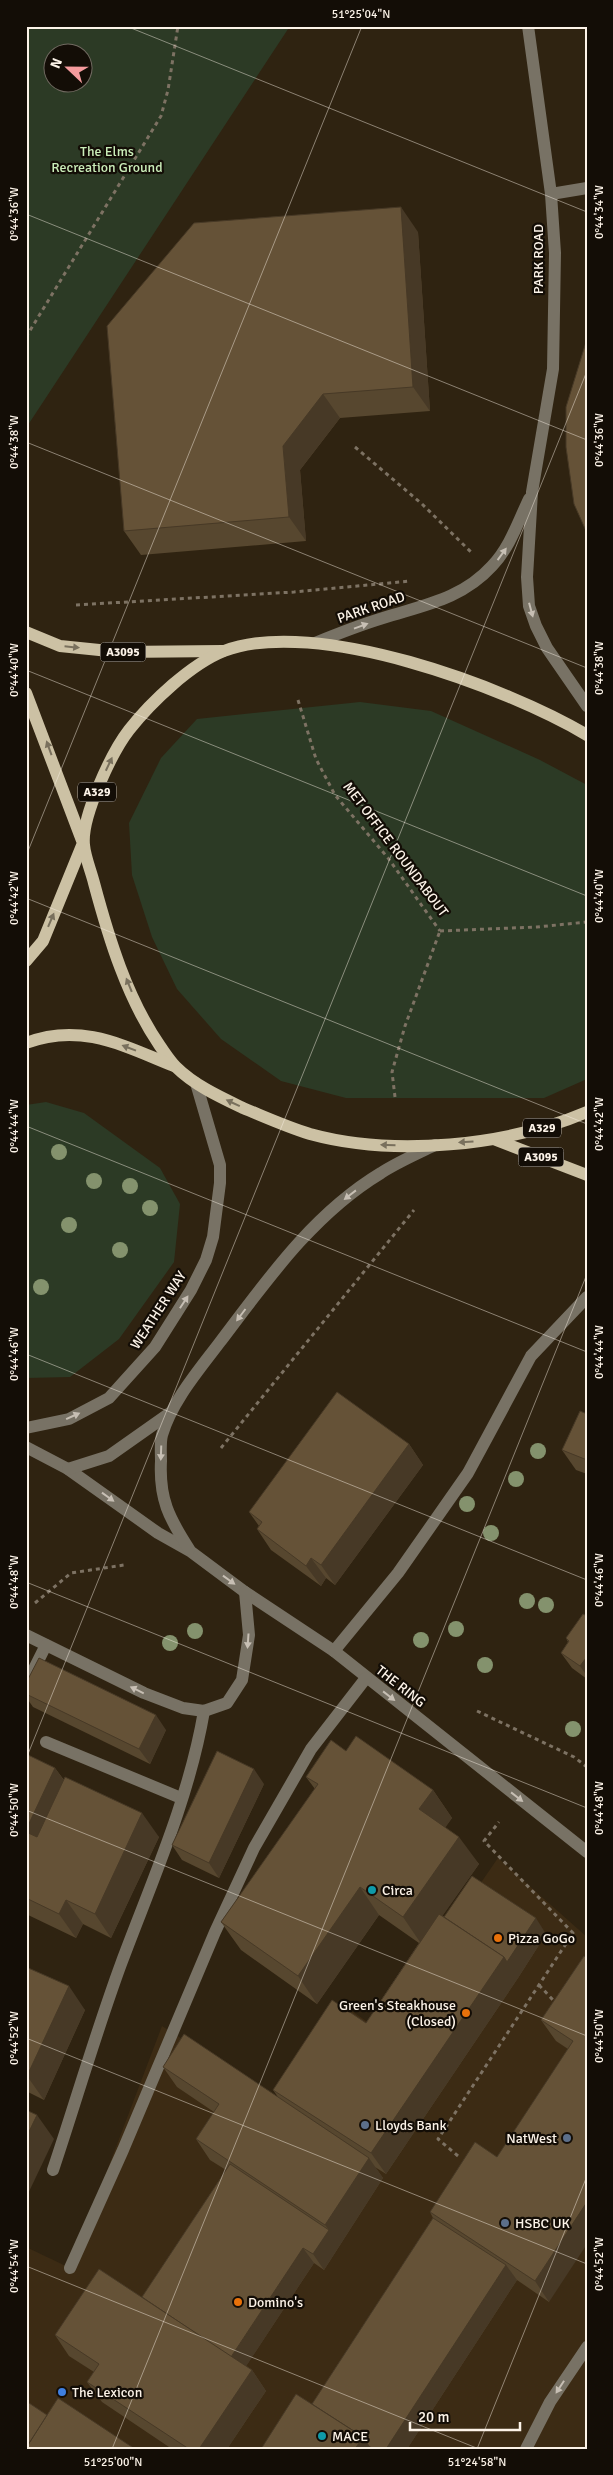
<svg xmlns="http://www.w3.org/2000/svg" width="613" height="2475" viewBox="0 0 613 2475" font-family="Signika,sans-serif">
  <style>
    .built { fill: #3c2b14 }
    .green { fill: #2c3a25; fill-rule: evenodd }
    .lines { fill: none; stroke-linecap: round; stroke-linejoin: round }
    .path { stroke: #7d7263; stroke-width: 3; stroke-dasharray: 4 4; stroke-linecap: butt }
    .minor { stroke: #787265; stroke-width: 12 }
    .major { stroke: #ccc1a4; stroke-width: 12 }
    .tree { fill: #84926d }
    .wall { fill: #57472f }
    .shaded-wall { fill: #473926 }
    .building { fill: #655237; stroke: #473926 }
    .oneway { fill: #c7bfb4 }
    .oneway2 { fill: #79705d }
    .ticks { fill: none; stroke: #fcf3e8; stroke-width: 1; stroke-opacity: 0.45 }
    .culture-dot { fill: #0f9aa8; stroke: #130d06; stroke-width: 2 }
    .food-dot { fill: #e8710a; stroke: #130d06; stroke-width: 2 }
    .service-dot { fill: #5c6f8a; stroke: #130d06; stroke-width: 2 }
    .shop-dot { fill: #3f7fe0; stroke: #130d06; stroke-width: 2 }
    .labels { text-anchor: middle; stroke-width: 4.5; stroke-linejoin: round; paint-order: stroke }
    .shield { fill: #130d06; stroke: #b6aea4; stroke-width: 1 }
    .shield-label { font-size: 12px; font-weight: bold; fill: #fcf3e8 }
    .park-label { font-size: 14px; fill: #caedb9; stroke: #130d06 }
    .street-label { font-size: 14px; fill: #fcf3e8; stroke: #130d06 }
    .poi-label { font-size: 14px; fill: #fcf3e8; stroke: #130d06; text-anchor: start }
    .neatline { fill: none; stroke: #fcf3e8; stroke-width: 2 }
    .ticks-label { font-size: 12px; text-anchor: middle; fill: #fcf3e8 }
  </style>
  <rect width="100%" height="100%" fill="#2f2311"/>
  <polygon class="built" points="498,1858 587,1937 587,2449 26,2449 26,2247 70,2268 162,2026 283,2104 346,2007 379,2030"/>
  <g class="green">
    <path d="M26,26H290L26,428ZM52,52H82V82H52Z"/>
    <polygon points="360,702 431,711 540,760 587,785 587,1079 544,1098 346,1098 281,1081 221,1039 177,989 152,937 132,875 129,823 161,758 197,719"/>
    <polygon points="46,1102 84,1113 160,1168 180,1204 174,1262 119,1339 70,1377 26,1378 26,1105"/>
  </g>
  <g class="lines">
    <g class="path">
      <polyline points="26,337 161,116 168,90 178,26"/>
      <polyline points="355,447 422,504 471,552"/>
      <polyline points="76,605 294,592 410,581"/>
      <polyline points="298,700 316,759 335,795 388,858 440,931"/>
      <polyline points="440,931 537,927 587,922"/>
      <polyline points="395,1097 392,1072 405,1026 440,931"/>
      <polyline points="221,1448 414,1210"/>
      <polyline points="35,1603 71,1573 124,1565"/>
      <polyline points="477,1711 574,1757 587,1767"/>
      <polyline points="539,1985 553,2000"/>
      <polyline points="458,2156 438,2139 573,1933 484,1841 499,1822"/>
    </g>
    <g class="minor">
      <polyline points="528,26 551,194 555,253 553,369 532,492 527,577 529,606 536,626 547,648 587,706"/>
      <polyline points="551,194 587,188"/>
      <path d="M315,643C337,634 360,625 383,618C424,605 462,599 492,566C510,547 518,522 529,499"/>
      <polyline points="26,1428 69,1419 109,1398 155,1347 191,1290 206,1260 213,1237 220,1183 220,1165 196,1083"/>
      <polyline points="26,1447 68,1469 158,1533 190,1551 245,1592 334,1651 587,1852"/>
      <polyline points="68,1469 109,1456 170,1413"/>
      <path d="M189,1549C169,1518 159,1499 161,1461C161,1453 160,1443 162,1435C172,1401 199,1370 220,1342C267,1280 313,1214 381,1173C398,1162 417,1154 435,1145"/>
      <polyline points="26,1635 144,1693 183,1708 204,1711 227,1703 242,1680 249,1635 245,1592"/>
      <polyline points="334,1651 398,1573 468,1473 531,1356 587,1297"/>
      <polyline points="26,1685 46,1645"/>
      <polyline points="46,1742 181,1798"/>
      <path d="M53,2170C76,2101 96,2032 121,1964C152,1881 189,1799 204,1711"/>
      <polyline points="70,2268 123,2150 215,1932 254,1848 311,1749 366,1678"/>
      <polyline points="526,2449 550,2402 587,2347"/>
    </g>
    <g class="major">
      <polyline points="26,632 60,646 119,652 223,651"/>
      <polyline points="26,693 83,843 43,941 26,961"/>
      <path d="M587,735C506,687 315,616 224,651C191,664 151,702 129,730C112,752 81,817 84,845C85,857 91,871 94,883C109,939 127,998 160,1046C165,1053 170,1061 176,1067C194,1085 220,1097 243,1108C265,1117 287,1127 310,1134C394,1157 507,1146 587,1112"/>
      <path d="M26,1043C81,1022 124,1046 174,1066"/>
      <polyline points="496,1140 587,1175"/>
    </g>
  </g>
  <g class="tree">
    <circle cx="59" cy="1152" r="8"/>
    <circle cx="94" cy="1181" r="8"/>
    <circle cx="130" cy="1186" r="8"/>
    <circle cx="150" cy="1208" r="8"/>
    <circle cx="69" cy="1225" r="8"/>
    <circle cx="120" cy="1250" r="8"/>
    <circle cx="41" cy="1287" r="8"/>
    <circle cx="538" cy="1451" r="8"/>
    <circle cx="516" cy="1479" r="8"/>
    <circle cx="467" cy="1504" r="8"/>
    <circle cx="491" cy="1533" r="8"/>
    <circle cx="527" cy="1601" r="8"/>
    <circle cx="546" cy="1605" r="8"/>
    <circle cx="456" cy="1629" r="8"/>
    <circle cx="195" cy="1631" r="8"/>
    <circle cx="421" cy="1640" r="8"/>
    <circle cx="170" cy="1643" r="8"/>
    <circle cx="485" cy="1665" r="8"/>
    <circle cx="573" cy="1729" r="8"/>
  </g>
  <g class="wall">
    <polygon points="418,232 430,411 340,418 300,470 306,541 141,555 124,531"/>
    <polygon points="587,1414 587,1474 576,1470 562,1450"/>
    <polygon points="409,1444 423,1465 335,1585 326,1578 321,1586 271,1550 257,1529 259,1526 249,1512"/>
    <polygon points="587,1616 587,1679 572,1668 561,1653 568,1642 566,1638"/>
    <polygon points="26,1683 166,1730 150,1764 33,1707 26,1697"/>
    <polygon points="346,1751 433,1790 452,1818 445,1827 479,1864 442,1916 546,1934 518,1978 386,2174 375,2167 383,2178 324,2270 314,2263 246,2366 252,2370 266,2391 227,2449 172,2449 102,2402 87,2382 94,2372 69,2356 55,2335 142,2297 226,2170 210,2160 196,2139 214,2112 177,2087 163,2067 278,2097 273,2090 366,2023 419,1943 379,1915 317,2004 241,1950 221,1922 315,1789 306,1777"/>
    <polygon points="26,1754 55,1768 64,1780 159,1837 111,1938 83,1924 76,1938 26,1914"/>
    <polygon points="264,1784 219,1878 182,1860 172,1845"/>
    <polygon points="584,1956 549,2302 517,2280 407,2449 261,2449 312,2404 433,2218 430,2212 497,2157 568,2049 556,2041 541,2020"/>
    <polygon points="26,1967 85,2010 44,2100 26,2091"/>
  </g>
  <g class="shaded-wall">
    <polygon points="401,207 418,232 430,411 413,387"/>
    <polygon points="323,394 340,418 300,470 306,541 289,517 283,446"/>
    <polygon points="409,1444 423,1465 335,1585 321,1565"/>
    <polygon points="311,1558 326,1578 321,1586 306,1566"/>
    <polygon points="586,1658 587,1659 587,1676 580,1666"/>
    <polygon points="156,1715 166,1730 150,1764 139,1749"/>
    <polygon points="55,1768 72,1792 42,1856 26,1832 26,1830"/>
    <polygon points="254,1769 264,1784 219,1878 209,1863"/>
    <polygon points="433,1790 452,1818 439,1837 419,1809"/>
    <polygon points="142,1813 159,1837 111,1938 95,1914"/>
    <polygon points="459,1837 479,1864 422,1945 403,1917"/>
    <polygon points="360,1887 379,1915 317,2004 298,1976"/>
    <polygon points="66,1900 83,1924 76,1938 59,1914"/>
    <polygon points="536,1918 546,1934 518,1978 386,2174 371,2153 504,1957"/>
    <polygon points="69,1986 85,2010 44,2100 27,2076"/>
    <polygon points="37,2115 54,2139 26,2198 26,2138"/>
    <polygon points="369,2158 383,2178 324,2270 313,2254 329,2230 325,2225"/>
    <polygon points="587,2202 587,2244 549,2302 535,2281"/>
    <polygon points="303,2248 314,2263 241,2374 230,2359"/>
    <polygon points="506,2265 517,2280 407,2449 386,2449"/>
    <polygon points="252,2370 266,2391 227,2449 199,2449"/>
    <polygon points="363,2437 371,2449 355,2449"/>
  </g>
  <g class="building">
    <polygon points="401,207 413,387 323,394 283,446 289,517 124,531 107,326 194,223"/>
    <polygon points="587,339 587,533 574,504 566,447 566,407"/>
    <polygon points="337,1392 409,1444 321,1565 311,1558 306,1566 257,1529 262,1522 249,1512"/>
    <polygon points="580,1411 587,1414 587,1460 562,1450"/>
    <polygon points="583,1614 587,1616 587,1658 586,1658 580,1666 561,1653 569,1641 566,1638"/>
    <polygon points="39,1658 156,1715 139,1749 26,1694 26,1683"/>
    <polygon points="356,1736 433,1790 419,1809 459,1837 403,1917 360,1887 298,1976 221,1922 318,1784 306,1777 331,1740 346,1751"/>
    <polygon points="217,1751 254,1769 209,1863 172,1845"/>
    <polygon points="26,1754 55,1768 26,1830"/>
    <polygon points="65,1777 142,1813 95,1914 66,1900 59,1914 26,1898 26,1832 37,1837"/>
    <polygon points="472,1876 536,1918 507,1962 504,1957 444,1917"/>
    <polygon points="439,1914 504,1957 371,2153 273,2090 332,2000 366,2023"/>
    <polygon points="584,1956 587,1958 587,2202 535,2281 430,2212 475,2142 497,2157 573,2041 541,2020"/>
    <polygon points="26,1967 69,1986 27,2076 26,2075"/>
    <polygon points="184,2034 369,2158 325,2225 196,2139 219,2104 163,2067"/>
    <polygon points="26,2110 37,2115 26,2138"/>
    <polygon points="230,2164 329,2230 313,2254 303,2248 231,2357 142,2297"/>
    <polygon points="433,2218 506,2265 386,2449 373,2449 369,2446 363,2437 312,2404"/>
    <polygon points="99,2269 252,2370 199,2449 189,2449 87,2382 99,2364 55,2335"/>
    <polygon points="296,2394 363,2437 355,2449 261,2449"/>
    <polygon points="58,2398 135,2449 26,2449 26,2448"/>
    <polygon points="26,2401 47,2415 26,2448"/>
  </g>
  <defs><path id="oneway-solid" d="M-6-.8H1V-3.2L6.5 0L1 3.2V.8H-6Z" transform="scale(1.25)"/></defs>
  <g class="oneway">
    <use href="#oneway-solid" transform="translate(502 554) rotate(-54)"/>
    <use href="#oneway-solid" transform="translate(531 610) rotate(75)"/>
    <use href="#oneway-solid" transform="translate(361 626) rotate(-20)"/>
    <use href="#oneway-solid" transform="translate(350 1195) rotate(142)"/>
    <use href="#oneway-solid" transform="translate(184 1302) rotate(-57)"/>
    <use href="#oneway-solid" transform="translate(241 1315) rotate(127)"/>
    <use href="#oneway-solid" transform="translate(73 1416) rotate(-24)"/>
    <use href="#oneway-solid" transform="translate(161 1453) rotate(92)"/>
    <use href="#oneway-solid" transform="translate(108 1497) rotate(36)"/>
    <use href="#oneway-solid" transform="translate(229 1580) rotate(36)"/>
    <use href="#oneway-solid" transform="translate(248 1641) rotate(94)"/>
    <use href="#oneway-solid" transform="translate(137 1690) rotate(-154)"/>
    <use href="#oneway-solid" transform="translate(389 1696) rotate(38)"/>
    <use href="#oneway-solid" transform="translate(517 1797) rotate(38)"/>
    <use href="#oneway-solid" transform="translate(560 2387) rotate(123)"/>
  </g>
  <g class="oneway2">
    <use href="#oneway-solid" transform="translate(72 647) rotate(6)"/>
    <use href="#oneway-solid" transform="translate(49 748) rotate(-110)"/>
    <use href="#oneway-solid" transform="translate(109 764) rotate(-65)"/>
    <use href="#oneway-solid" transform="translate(51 920) rotate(-67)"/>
    <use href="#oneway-solid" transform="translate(129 985) rotate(-112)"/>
    <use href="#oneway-solid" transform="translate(129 1048) rotate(-159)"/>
    <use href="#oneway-solid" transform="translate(233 1103) rotate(-155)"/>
    <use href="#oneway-solid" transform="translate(466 1142) rotate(176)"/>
    <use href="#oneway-solid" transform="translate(388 1145) rotate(-178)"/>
  </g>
  <path class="ticks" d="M126,26L587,212M26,214L587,440M26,442L587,668M26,670L587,896M26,856L362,26M26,898L587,1124M26,1126L587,1352M26,1354L587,1580M26,1582L587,1808M26,1759L587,371M26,1810L587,2036M26,2038L587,2264M26,2266L479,2449M112,2449L587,1274M477,2449L587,2176"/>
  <g class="culture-dot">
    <circle cx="372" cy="1890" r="5"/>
    <circle cx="322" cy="2436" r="5"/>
  </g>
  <g class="food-dot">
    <circle cx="498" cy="1938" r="5"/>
    <circle cx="466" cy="2013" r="5"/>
    <circle cx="238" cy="2302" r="5"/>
  </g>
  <g class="service-dot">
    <circle cx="365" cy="2125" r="5"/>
    <circle cx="567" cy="2138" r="5"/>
    <circle cx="505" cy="2223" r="5"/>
  </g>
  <circle class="shop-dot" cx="62" cy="2392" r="5"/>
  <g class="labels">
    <g class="shield">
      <rect x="100.5" y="642.5" width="45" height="19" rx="4"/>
      <rect x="78" y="782.5" width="38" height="19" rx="4"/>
      <rect x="523" y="1118.5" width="38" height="19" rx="4"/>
      <rect x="518.5" y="1147.5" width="45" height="19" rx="4"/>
    </g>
    <g class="shield-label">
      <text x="123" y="656">A3095</text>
      <text x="97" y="796">A329</text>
      <text x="542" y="1132">A329</text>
      <text x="541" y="1161">A3095</text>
    </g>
    <g class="park-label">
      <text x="107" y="156">The Elms<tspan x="107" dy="16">Recreation Ground</tspan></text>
    </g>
    <g class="street-label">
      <text transform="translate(538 259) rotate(-90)" y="5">PARK ROAD</text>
      <text transform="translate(371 607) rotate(-19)" y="5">PARK ROAD</text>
      <text transform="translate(396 849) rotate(53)" y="5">MET OFFICE ROUNDABOUT</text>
      <text transform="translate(158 1310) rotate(-57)" y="5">WEATHER WAY</text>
      <text transform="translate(401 1686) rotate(38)" y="5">THE RING</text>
    </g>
    <g class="poi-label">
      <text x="382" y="1895">Circa</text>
      <text x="508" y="1943">Pizza GoGo</text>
      <text x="456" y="2010" text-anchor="end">Green's Steakhouse<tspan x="456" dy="16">(Closed)</tspan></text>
      <text x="375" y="2130">Lloyds Bank</text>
      <text x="557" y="2143" text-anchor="end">NatWest</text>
      <text x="515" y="2228">HSBC UK</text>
      <text x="248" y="2307">Domino's</text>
      <text x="72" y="2397">The Lexicon</text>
      <text x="332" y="2441">MACE</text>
    </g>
  </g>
  <rect width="613" height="2475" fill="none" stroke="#130d06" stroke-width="55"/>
  <g transform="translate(68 68) rotate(292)"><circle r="24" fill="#130d06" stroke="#706960"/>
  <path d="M0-4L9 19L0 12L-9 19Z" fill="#f59b9d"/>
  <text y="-8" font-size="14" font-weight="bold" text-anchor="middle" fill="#fcf3e8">N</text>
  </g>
  <path d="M410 2422v8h110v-8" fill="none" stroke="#fcf3e8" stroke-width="2.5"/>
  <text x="418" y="2422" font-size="15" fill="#fcf3e8" stroke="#130d06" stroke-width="4" paint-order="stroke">20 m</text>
  <rect x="28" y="28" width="558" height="2420" class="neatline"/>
  <g class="ticks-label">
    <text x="361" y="18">51°25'04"N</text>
    <text transform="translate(599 212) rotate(-90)" y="4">0°44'34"W</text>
    <text transform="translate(14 214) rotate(-90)" y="4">0°44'36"W</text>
    <text transform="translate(599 440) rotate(-90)" y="4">0°44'36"W</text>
    <text transform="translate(14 442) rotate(-90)" y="4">0°44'38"W</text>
    <text transform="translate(599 668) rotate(-90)" y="4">0°44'38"W</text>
    <text transform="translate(14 670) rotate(-90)" y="4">0°44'40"W</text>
    <text transform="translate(599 896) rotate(-90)" y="4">0°44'40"W</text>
    <text transform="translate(14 898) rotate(-90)" y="4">0°44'42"W</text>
    <text transform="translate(599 1124) rotate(-90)" y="4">0°44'42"W</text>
    <text transform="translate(14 1126) rotate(-90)" y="4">0°44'44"W</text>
    <text transform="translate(599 1352) rotate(-90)" y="4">0°44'44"W</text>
    <text transform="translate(14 1354) rotate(-90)" y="4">0°44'46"W</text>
    <text transform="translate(599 1580) rotate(-90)" y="4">0°44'46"W</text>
    <text transform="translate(14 1582) rotate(-90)" y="4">0°44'48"W</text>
    <text transform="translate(599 1808) rotate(-90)" y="4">0°44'48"W</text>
    <text transform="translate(14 1810) rotate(-90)" y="4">0°44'50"W</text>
    <text transform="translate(599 2036) rotate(-90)" y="4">0°44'50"W</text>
    <text transform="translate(14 2038) rotate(-90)" y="4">0°44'52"W</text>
    <text transform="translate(599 2264) rotate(-90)" y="4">0°44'52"W</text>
    <text transform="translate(14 2266) rotate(-90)" y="4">0°44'54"W</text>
    <text x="113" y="2466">51°25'00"N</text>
    <text x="477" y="2466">51°24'58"N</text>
  </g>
</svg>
